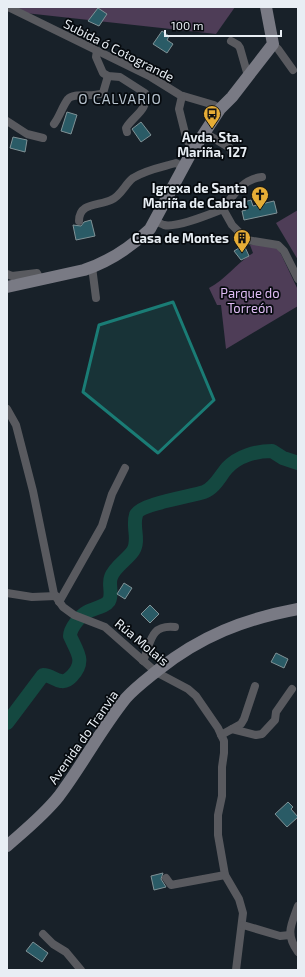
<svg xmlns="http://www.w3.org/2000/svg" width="305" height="977" viewBox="0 0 305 977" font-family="'Exo 2',sans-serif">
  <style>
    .green { fill: #4e3d57 }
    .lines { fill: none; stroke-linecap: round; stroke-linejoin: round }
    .river { stroke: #144840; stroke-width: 14 }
    .building { fill: #2a5b66; stroke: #809296 }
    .street { stroke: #595a5f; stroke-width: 8 }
    .secondary { stroke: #797a84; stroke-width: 12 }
    .marked { fill: #1a7c75; fill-opacity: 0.2; stroke: #1a7c75; stroke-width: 3; stroke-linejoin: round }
    .labels { text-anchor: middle; stroke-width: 3.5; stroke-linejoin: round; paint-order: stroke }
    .street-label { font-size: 13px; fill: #e8eef4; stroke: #060a0e }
    .poi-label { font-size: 13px; font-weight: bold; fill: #e8eef4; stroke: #060a0e; text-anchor: end }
    .park-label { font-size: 13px; fill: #dfbcf4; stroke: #060a0e }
    .neighbourhood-label { font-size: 14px; letter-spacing: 1px; fill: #b7c3ce; stroke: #060a0e }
  </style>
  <rect width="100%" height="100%" fill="#182129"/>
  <g class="green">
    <polygon points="7,7 235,7 216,34 7,11"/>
    <polygon points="298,210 298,260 276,223"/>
    <path d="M250,245H263L277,248L281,254L298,290V306L226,349L221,305H217L209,288C226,279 237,263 253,253Z"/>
  </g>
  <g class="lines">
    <path class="river" d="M7,723L43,675C51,675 54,680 61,681C66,682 69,679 72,676C86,661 77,652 70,636C70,628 81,615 87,612C94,608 105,607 109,601C113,594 108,584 111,577C115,566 126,561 133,551C140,540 132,527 136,515C139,504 193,496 204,492C215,488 220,476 227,468C238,456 256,451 272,451L283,458L298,463"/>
  </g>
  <g class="building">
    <polygon points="98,8 107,14 99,26 88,21"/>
    <polygon points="162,31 169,36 167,40 173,44 167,53 153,44"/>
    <polygon points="67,112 77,115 71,134 61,131"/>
    <polygon points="141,122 151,135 141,142 132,129"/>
    <polygon points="13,137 27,140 25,152 10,148"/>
    <polygon points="251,200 253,206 274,201 277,213 244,220 242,211 246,210 244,202"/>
    <polygon points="91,220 95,236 76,240 73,225 81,226 84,222"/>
    <polygon points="244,245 249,256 241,260 234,251"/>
    <polygon points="124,583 132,588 125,599 117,594"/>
    <polygon points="150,605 159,614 150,623 141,614"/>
    <polygon points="276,653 288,659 284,668 271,662"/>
    <polygon points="288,802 293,807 291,809 298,817 287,827 275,814"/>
    <polygon points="163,873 161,879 166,887 154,890 151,876"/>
    <polygon points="33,942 48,953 42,962 26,951"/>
  </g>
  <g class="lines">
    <g class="street">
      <polyline points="8,7 151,77 180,95 214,105 220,109"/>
      <polyline points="231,41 238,45 240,48 248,76"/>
      <polyline points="273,44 278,49 293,70"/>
      <path d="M97,51L96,57L103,73L108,76L120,77L145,93C149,110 134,115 126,128L127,132"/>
      <polyline points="182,96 179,109 187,141 195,148"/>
      <polyline points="7,121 27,134 43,138"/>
      <path d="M54,124C60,116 62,107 68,99C74,92 93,98 103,93L108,76"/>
      <polyline points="205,133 230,148 231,152"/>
      <path d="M223,209C234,194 243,179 262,177"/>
      <path d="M79,221C79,202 99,206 111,200C121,196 125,184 133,178C145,170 162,167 176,163L183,167"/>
      <path d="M155,221C158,222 161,224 164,225C177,228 210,214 223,209L232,225L247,240L278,245L284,251L298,279"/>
      <polyline points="92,267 96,298"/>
      <polyline points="7,274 12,276 37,273 40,279"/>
      <polyline points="7,409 16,425 33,491 54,594 63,607 74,615 105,627 156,672 188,689 196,696 218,728 224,741 224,753 222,767 222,796 218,815 218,835 225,875 239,899 243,913 236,970"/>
      <polyline points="7,593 32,597 56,596"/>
      <polyline points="59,602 102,526 112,494 125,468"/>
      <path d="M143,661C151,644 149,624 175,627"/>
      <polyline points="232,729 241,724 244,719 255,686"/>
      <polyline points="221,735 232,729 256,735 262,734 275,720 276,712 292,689"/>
      <polyline points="166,878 171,885 225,875"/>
      <path d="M298,906C291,925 285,934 298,952"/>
      <polyline points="243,925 280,936 290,935"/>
      <polyline points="43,934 53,944 66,952 81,970"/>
    </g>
    <g class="secondary">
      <path d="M7,287L84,270C108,262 132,246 150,229L190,155L220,109L232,97L273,44L266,7"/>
      <path d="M7,846C25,830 44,815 59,796C83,764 101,729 126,698C135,688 147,679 158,670C201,636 244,619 298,609"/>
    </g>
  </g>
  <path class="marked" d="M173,302L214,400L158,453L83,392L99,325Z"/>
  <defs>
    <symbol id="bus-pin" viewBox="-11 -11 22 30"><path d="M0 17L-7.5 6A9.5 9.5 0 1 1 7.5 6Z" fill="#e6ad36" stroke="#060a0e"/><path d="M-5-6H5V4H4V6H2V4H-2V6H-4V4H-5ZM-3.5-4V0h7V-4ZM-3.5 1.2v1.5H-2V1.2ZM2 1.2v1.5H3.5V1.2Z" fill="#111"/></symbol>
    <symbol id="church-pin" viewBox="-11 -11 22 30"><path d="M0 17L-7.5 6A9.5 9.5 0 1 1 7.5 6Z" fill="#e6ad36" stroke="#060a0e"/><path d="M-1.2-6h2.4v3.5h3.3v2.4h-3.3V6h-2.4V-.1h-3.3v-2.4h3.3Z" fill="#111"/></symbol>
    <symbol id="building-pin" viewBox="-11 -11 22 30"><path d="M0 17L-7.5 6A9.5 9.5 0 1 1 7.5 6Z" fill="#e6ad36" stroke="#060a0e"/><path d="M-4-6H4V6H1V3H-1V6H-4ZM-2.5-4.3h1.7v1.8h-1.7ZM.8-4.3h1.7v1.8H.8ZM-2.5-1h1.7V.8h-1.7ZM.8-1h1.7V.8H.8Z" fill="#111"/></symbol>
  </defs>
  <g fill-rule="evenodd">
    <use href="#bus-pin" x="202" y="104" width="20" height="27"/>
    <use href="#church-pin" x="250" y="185" width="20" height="27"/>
    <use href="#building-pin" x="232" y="228" width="20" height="27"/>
  </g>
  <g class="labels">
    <g class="street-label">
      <text transform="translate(119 50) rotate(27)" y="5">Subida ó Cotogrande</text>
      <text transform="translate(142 642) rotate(40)" y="5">Rúa Molais</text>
      <text transform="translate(83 737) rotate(-55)" y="5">Avenida do Tranvia</text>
    </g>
    <g class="poi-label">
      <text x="212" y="142" text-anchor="middle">Avda. Sta.<tspan x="212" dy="15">Mariña, 127</tspan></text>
      <text x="247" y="193">Igrexa de Santa<tspan x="247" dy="15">Mariña de Cabral</tspan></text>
      <text x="229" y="243">Casa de Montes</text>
    </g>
    <g class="park-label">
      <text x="250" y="298">Parque do<tspan x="250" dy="15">Torreón</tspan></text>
    </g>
    <g class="neighbourhood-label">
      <text x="120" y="104">O CALVARIO</text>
    </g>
  </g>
  <rect width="305" height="977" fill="none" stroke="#e8eef4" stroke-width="16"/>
  <path d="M165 30v6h116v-6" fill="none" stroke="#e8eef4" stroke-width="2"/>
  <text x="171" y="30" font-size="12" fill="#e8eef4" stroke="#060a0e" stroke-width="3" paint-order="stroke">100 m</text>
</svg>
